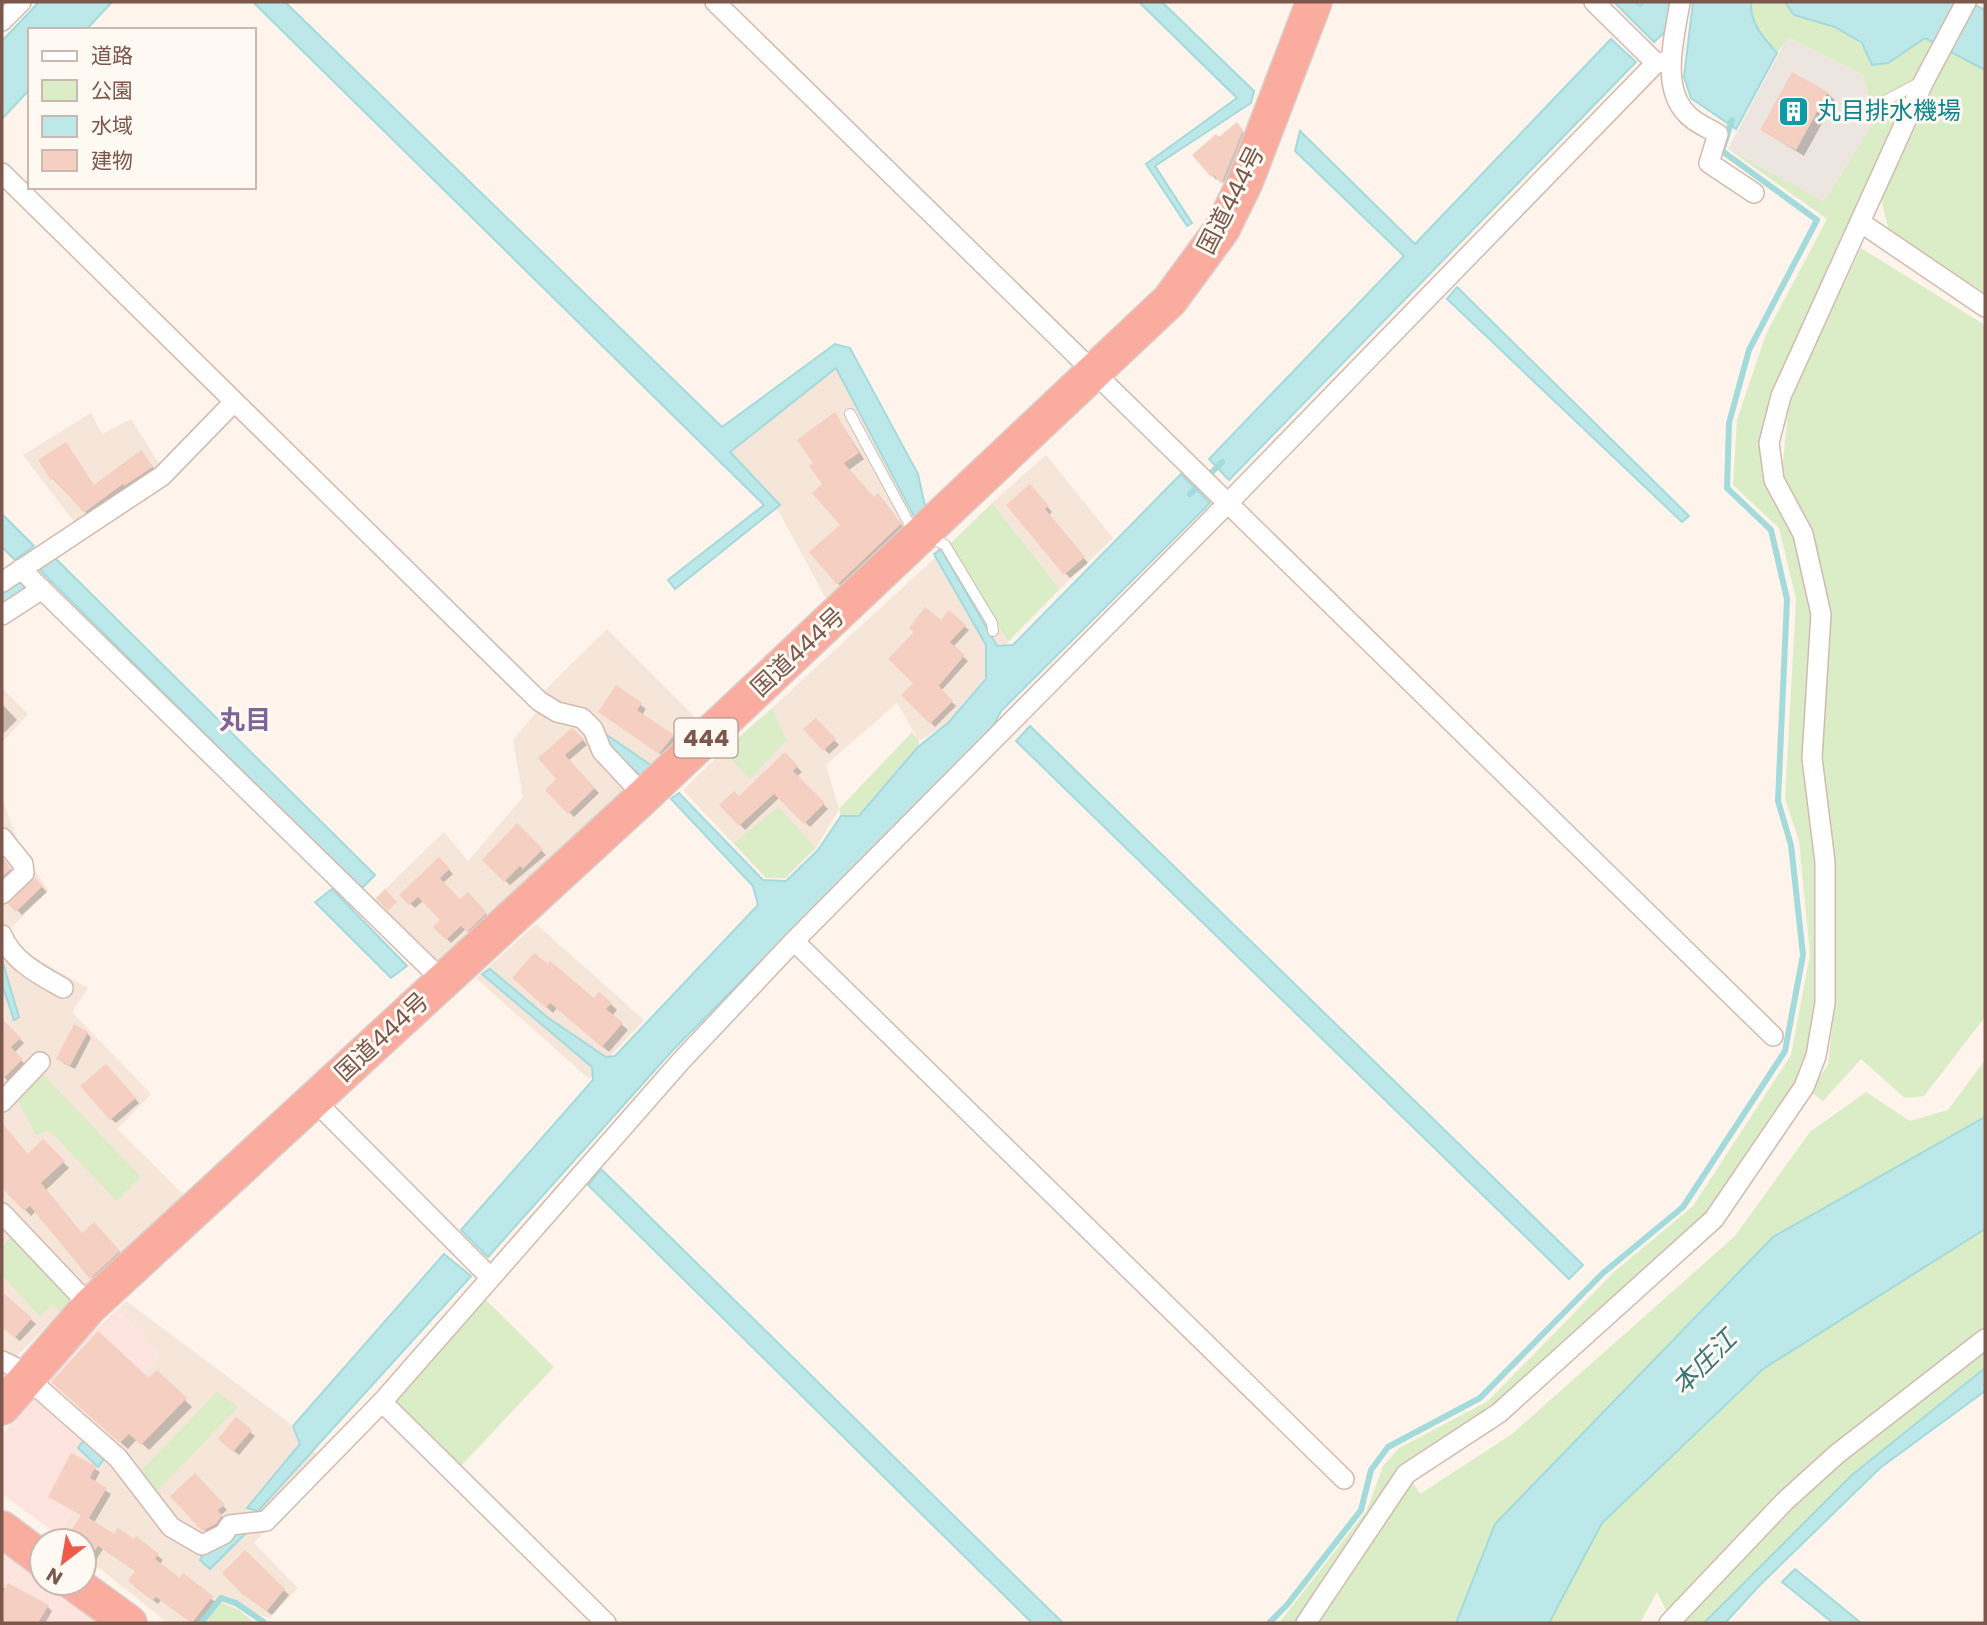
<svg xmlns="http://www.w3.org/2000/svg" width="1987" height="1625" viewBox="0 0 1987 1625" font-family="Poppins,'Noto Sans JP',sans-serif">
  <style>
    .residential { fill: #f6e5d9 }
    .commercial { fill: #fee4de }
    .industrial { fill: #ede5e0 }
    .green { fill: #dbedc7 }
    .water { fill: #bde8ea; stroke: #a3dadc; stroke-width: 2 }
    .shadow { fill: #0003 }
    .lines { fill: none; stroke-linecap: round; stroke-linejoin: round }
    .stream { stroke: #a3dadc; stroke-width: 6 }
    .building { fill: #f5cfc1 }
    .lane-casing { stroke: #d2baaf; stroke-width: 12 }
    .street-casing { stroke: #d2baaf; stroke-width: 22 }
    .highway-casing { stroke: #dad0cd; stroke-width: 38 }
    .lane { stroke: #fff; stroke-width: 10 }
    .street { stroke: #fff; stroke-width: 19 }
    .highway { stroke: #faac9f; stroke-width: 35 }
    .labels { text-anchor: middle; stroke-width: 6; stroke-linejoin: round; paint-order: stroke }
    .shield { fill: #fff9f3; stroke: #a3887d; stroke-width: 2 }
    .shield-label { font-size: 23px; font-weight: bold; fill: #7c574b }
    .culture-label { font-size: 24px; fill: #0d838f; stroke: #fff9f3; text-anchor: start }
    .street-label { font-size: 24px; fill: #7c574b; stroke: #fff9f3 }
    .neighbourhood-label { font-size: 26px; font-weight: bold; fill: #7f6497; stroke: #fff9f3 }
    .water-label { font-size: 26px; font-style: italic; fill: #3a7679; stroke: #fff9f3 }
  </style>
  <rect width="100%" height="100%" fill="#fef4eb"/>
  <g class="residential">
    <polygon points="838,359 916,524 829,604 779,512 723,448"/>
    <polygon points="91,413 102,434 131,419 163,470 78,527 23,455"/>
    <polygon points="1046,455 1113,538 1060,589 992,503"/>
    <polygon points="950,544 1008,642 986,679 949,722 919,741 897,703 826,765 839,809 816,848 785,878 766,878 683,790 723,751 750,778 787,740 772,708"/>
    <polygon points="607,629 699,721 436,963 373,901 444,832 468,861 523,797 513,740 539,709 543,692"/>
    <polygon points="2,688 28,714 2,742"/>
    <polygon points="2,798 19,846 48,890 2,937"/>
    <polygon points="536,924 644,1020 589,1079 476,978"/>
    <polygon points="2,939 88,988 72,1012 151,1094 117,1129 185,1196 73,1300 3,1370"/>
    <polygon points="126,1301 287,1421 327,1466 254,1543 298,1588 269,1618 220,1602 206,1623 168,1623 84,1556 84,1541 65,1541 58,1535 102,1466 77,1443 160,1355 118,1309"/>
  </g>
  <g class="commercial">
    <polygon points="118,1309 160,1355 77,1443 103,1465 58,1535 2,1494 2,1436 27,1402 78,1346"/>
    <polygon points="2,1549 42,1578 42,1583 49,1583 105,1623 2,1623"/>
  </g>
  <polygon class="industrial" points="1788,36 1863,75 1875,120 1824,203 1728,149"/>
  <g class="green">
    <path d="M1751,2H1785L1794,15L1835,27L1889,63L1925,38L1933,42L1776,382L1761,440L1798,536L1815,612L1805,790L1819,870L1820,1003L1808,1061L1789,1097L1705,1220L1492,1413L1410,1477L1420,1494L1512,1434L1735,1236L1810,1132L1866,1092L1910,1121L1948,1110L1985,1060V1144L1495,1523L1456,1623H1279L1367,1510L1383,1466L1399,1448L1488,1401L1615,1271L1693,1206L1791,1055L1810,955L1799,841L1785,799L1796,599L1779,528L1733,485L1737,420L1766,334L1827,219L1728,149L1824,202L1875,120L1863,75L1789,37L1777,53C1763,37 1750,24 1751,2Z"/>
    <polygon points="1950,52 1985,70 1985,293 1889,232 1880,195"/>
    <polygon points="1861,248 1985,325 1985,1017 1924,1096 1905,1098 1861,1059 1823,1101 1810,1091 1828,1065 1834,1008 1833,867 1820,763 1829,619 1813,531 1782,472 1789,401"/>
    <polygon points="992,503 1060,589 1008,642 950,544"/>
    <polygon points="772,708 787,740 750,779 723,751"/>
    <polygon points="912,732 919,741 918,747 859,816 841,816 839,809"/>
    <polygon points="778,807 816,848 785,878 766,878 734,843"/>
    <polygon points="40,1071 141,1177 117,1201 49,1130 36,1135 15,1095"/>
    <polygon points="1985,1229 1985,1368 1852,1475 1704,1623 1660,1623 1667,1612 1657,1592 1640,1623 1549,1623 1602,1523 1763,1369"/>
    <polygon points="12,1235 73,1300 61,1312 53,1304 40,1316 2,1275 2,1248"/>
    <polygon points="483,1297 554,1367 460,1467 393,1400"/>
    <polygon points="217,1392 238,1407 155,1493 140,1472"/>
    <polygon points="220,1602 239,1610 255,1623 206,1623"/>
  </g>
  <g class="water">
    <polygon points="39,2 112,2 86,30 30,30 30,89 2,119 2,41"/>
    <polygon points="253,2 285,2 722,427 835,344 850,348 918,474 926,510 916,520 836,368 730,452 780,505 675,589 668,580 764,505"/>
    <polygon points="1139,2 1162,2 1254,91 1251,103 1155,166 1192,223 1187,226 1146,164 1237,98"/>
    <polygon points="1614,2 1635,2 1640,6 1644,2 1670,2 1667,30 1654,42"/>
    <path d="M1693,2H1751C1750,24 1763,37 1777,53L1736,129L1691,98L1684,77Z"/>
    <polygon points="1785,2 1970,2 1985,10 1985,70 1925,38 1888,63 1872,65 1862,43 1835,27 1794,15"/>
    <polygon points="1611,39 1636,62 1229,480 1209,459 1404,256 1295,151 1300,131 1415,244"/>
    <polygon points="1457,287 1689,516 1682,522 1447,299"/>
    <polygon points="1181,474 1210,503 1001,711 992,728 671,1052 488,1257 461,1230 593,1080 592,1067 482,974 490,969 547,1017 606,1057 615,1056 758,905 753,886 671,799 679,793 763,880 786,881 818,850 841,816 859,816 918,747 949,722 986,679 986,645 934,554 941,549 997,646 1013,645"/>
    <polygon points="2,514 34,546 15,560 2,547"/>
    <polygon points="55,558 375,875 361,889 38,568"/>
    <polygon points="18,581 24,585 24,590 2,606 2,592"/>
    <polygon points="1030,726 1583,1265 1569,1279 1016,741"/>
    <polygon points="601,731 652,766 642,777 605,744"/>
    <polygon points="332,889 339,896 407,966 391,978 315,902"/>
    <polygon points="2,960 19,1017 14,1020 2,984"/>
    <polygon points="1985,1117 1985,1229 1763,1369 1602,1523 1549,1623 1456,1623 1495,1524 1773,1237"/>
    <polygon points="601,1169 1063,1623 1032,1623 588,1185"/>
    <polygon points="444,1254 471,1276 258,1511 247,1508 300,1444 293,1426"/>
    <polygon points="1985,1368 1985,1391 1880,1468 1759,1586 1725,1623 1704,1623 1852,1475"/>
    <polygon points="84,1440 104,1459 98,1467 78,1448"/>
    <path d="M251,1528L210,1569L200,1560L204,1552C226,1546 229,1532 251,1528Z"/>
    <polygon points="1795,1569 1861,1623 1833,1623 1782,1582"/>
  </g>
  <g class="shadow">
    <polygon points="1827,93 1835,100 1804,156 1762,130"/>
    <polygon points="1236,125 1246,135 1226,185 1218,178 1216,180 1195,155"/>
    <polygon points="835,414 864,459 849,470 874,499 878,495 884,501 906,531 844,590 811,553 842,525 816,463"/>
    <polygon points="145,457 157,472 90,517 53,479 41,460 95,486"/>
    <polygon points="1034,491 1052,512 1049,515 1088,563 1070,578 1065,573"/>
    <polygon points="949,613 969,630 953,647 968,661 941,691 956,706 935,727 904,695 916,683 941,622"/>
    <polygon points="617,688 646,709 642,715 678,741 665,757 600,712"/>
    <polygon points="2,704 17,720 2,735"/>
    <polygon points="816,720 839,745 829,754 806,729"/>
    <polygon points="580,736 587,745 568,761 599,793 574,817 548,790 559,779 540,758"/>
    <polygon points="785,755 802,772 796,777 828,809 810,827 780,797 745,830 721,805 740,798"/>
    <polygon points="517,826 546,855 510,885 484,860"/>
    <polygon points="2,857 14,874 2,887"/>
    <polygon points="439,859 453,874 443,883 460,902 468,895 490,918 472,935 466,929 451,943 435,927 443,920 424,900 415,908 401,895"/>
    <polygon points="35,880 47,892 22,915 11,904"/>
    <polygon points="521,984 611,1004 617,1010 612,1016 628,1030 609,1052 557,1008 553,1013"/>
    <polygon points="8,1028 24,1043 14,1053 26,1065 8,1081 2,1075 2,1034"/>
    <polygon points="87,1033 91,1038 75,1069 63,1063 58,1058"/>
    <polygon points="110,1071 139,1103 116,1123 111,1119"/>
    <polygon points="2,1125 29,1156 43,1142 69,1168 46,1190 83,1235 94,1224 124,1257 97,1283 36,1211 31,1216 2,1185"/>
    <polygon points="2,1294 36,1324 20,1341 2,1327"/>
    <polygon points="157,1373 192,1407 149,1450 137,1439 128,1449 60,1389 150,1381"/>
    <polygon points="250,1432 255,1436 239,1455 225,1444"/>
    <polygon points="72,1455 100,1472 94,1483 111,1494 94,1523 114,1536 135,1542 137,1539 163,1560 159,1565 216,1602 200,1623 192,1623 161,1600 158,1604 134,1586 137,1572 103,1549 96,1560 84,1551 84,1541 70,1541 83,1516 50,1497"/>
    <polygon points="195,1476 227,1510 221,1515 225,1521 219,1528 208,1534 172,1497"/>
    <polygon points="245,1553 289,1595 272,1615 249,1598"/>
    <polygon points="8,1585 48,1607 52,1611 46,1622 49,1623 2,1623 2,1587 6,1589"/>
  </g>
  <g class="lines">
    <g class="stream">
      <polyline points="1190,494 1222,462"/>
      <polyline points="201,1623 221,1598 236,1603 265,1623"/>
      <polyline points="1269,1623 1287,1605 1361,1510 1371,1470 1388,1447 1480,1398 1603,1273 1683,1207 1785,1051 1803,955 1791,845 1778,801 1787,599 1771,530 1727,488 1729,423 1749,350 1817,220 1722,151 1732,120"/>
    </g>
  </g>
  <g class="building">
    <polygon points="1792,72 1828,92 1796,150 1760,130"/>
    <polygon points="1237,122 1243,130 1221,184 1214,175 1211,177 1192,155 1216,134 1219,137"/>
    <polygon points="835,412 859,453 844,463 874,497 878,493 901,524 837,585 809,552 840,525 812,493 822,484 809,466 813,463 797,440"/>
    <polygon points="66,442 94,485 141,450 153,467 124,486 123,484 84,513 54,479 51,480 38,460"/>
    <polygon points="1030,484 1049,506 1045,509 1085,557 1064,575 1006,505"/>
    <polygon points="925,607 941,620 949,610 966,625 950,642 965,655 939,686 953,701 930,724 901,695 913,683 888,659 914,632 909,628"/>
    <polygon points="616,685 642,703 637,710 674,735 659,754 598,712"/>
    <polygon points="816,718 836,739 823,751 803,729"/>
    <polygon points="572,728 584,739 565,755 595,788 568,814 545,790 556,779 538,758"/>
    <polygon points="785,752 798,766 793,771 825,803 804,824 774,794 739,826 719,805 734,791 739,796"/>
    <polygon points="517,823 543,849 523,869 520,866 504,882 482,860"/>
    <polygon points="2,857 11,869 2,877"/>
    <polygon points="439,857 450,869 440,878 460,899 468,892 487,913 467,932 461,926 446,940 433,927 440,920 418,897 409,905 399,895"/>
    <polygon points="35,878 43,886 16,912 8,904"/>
    <polygon points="385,889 397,902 388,911 376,898"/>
    <polygon points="534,953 548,964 550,961 594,998 599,992 612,1003 606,1009 623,1023 602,1047 550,1003 546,1008 512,978"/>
    <polygon points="2,1019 21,1038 11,1047 23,1059 2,1080"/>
    <polygon points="74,1024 88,1032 70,1066 56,1059"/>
    <polygon points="106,1064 136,1098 110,1120 80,1086"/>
    <polygon points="2,1123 28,1154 43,1139 65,1161 41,1183 82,1233 94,1222 120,1251 90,1279 30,1206 24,1211 2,1188"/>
    <polygon points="2,1292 32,1318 15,1338 2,1327"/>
    <polygon points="98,1331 149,1378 157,1370 187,1398 141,1445 129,1434 120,1443 51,1382"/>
    <polygon points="236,1417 252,1430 233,1452 218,1439"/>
    <polygon points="71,1453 96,1466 90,1478 107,1488 89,1518 114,1534 118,1528 134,1539 136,1536 159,1554 155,1559 180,1578 183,1573 213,1596 192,1623 156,1597 153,1600 128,1581 135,1571 98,1546 85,1566 84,1541 65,1541 81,1515 48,1497"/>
    <polygon points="195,1473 225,1505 218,1510 222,1516 216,1524 202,1531 170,1496"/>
    <polygon points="245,1550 285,1589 267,1611 242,1594 222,1573"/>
    <polygon points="8,1583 49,1605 38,1623 2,1623 2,1594"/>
  </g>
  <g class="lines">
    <defs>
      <g id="lane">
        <polyline points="1873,107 1921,82"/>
        <polyline points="850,414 911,527 945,545 992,623 993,631"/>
      </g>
      <g id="street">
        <polyline points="715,2 1773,1036"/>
        <polyline points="1594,2 1656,63"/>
        <path d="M1680,2C1675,35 1660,85 1686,113C1693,122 1708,128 1718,134L1709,163L1754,193"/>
        <polyline points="2,21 21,2"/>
        <polyline points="2,173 539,701 557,712 582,718 593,729 602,751 644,796"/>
        <polyline points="1860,222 1985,307"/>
        <polyline points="21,569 443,981"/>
        <polyline points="2,582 162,476 233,403"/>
        <polyline points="2,615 42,589"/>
        <polyline points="2,838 23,864 24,873 2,894"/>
        <path d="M2,935C12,961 40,975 63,988"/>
        <polyline points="794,941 1344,1479"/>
        <polyline points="314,1100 490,1277"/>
        <polyline points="2,1102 40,1062"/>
        <polyline points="2,1213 90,1306"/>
        <polyline points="2,1361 29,1374"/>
        <polyline points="26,1377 118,1458 171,1527 202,1545 224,1534 230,1525 266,1521 382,1402"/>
        <polyline points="606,1623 382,1402 681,1061 794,941 1229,502 1656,63 1671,61"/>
        <polyline points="1306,1623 1406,1474 1499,1413 1714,1219 1804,1087 1816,1056 1825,1003 1825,862 1812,758 1821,614 1803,534 1774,480 1769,443 1781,396 1924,81 1966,2"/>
        <polyline points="1669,1623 1785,1501 1837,1454 1985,1339"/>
      </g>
      <g id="highway">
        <polyline points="2,1407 90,1306 644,796 1170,300 1222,229 1245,182 1314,2"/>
        <polyline points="2,1529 42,1559"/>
        <polyline points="74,1583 129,1623"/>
      </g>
    </defs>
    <use href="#lane" class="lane-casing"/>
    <use href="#street" class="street-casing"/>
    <use href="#highway" class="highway-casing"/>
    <use href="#lane" class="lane"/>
    <use href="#street" class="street"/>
    <use href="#highway" class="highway"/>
  </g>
  <defs>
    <symbol id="building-square" viewBox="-11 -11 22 22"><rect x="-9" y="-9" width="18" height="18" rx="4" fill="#0f9aa8" stroke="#fff9f3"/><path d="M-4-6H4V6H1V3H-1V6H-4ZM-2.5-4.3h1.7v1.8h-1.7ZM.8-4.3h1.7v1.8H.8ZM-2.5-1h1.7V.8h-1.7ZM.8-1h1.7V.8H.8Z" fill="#fff"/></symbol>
  </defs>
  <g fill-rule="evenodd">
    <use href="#building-square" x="1776" y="94" width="35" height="35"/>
  </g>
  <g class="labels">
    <rect class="shield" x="674.5" y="718.5" width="63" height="39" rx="5"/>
    <g class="shield-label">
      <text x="706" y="746">444</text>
    </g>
    <g class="culture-label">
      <text x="1817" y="119">丸目排水機場</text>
    </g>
    <g class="street-label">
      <text transform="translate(1231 200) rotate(-63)" y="8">国道444号</text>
      <text transform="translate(798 652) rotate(-43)" y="8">国道444号</text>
      <text transform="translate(382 1037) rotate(-43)" y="8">国道444号</text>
    </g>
    <g class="neighbourhood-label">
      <text x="245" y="729">丸目</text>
    </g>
    <g class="water-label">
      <text transform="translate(1704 1362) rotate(-45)" y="9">本庄江</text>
    </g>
  </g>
  <rect width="1987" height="1625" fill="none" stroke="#7c574b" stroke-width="7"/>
  <rect x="28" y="28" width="228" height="161" fill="#fff9f3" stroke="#cbb8b0" stroke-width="2"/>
  <rect x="42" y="51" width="35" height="10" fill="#ffffff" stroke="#cbb8b0" stroke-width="2"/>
  <text x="91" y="63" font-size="21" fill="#7c574b">道路</text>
  <rect x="42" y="80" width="35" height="21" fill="#dbedc7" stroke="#cbb8b0" stroke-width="2"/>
  <text x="91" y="98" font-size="21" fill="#7c574b">公園</text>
  <rect x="42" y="116" width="35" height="21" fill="#bde8ea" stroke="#cbb8b0" stroke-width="2"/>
  <text x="91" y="133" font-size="21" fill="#7c574b">水域</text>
  <rect x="42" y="150" width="35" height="21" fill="#f5cfc1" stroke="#cbb8b0" stroke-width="2"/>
  <text x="91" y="168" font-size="21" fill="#7c574b">建物</text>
  <g transform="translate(63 1562) rotate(211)"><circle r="33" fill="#fff9f3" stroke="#cbb8b0" stroke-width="2"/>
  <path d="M0-5L12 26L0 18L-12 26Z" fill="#ed5c4a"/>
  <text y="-10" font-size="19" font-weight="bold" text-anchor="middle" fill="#7c574b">N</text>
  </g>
</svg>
